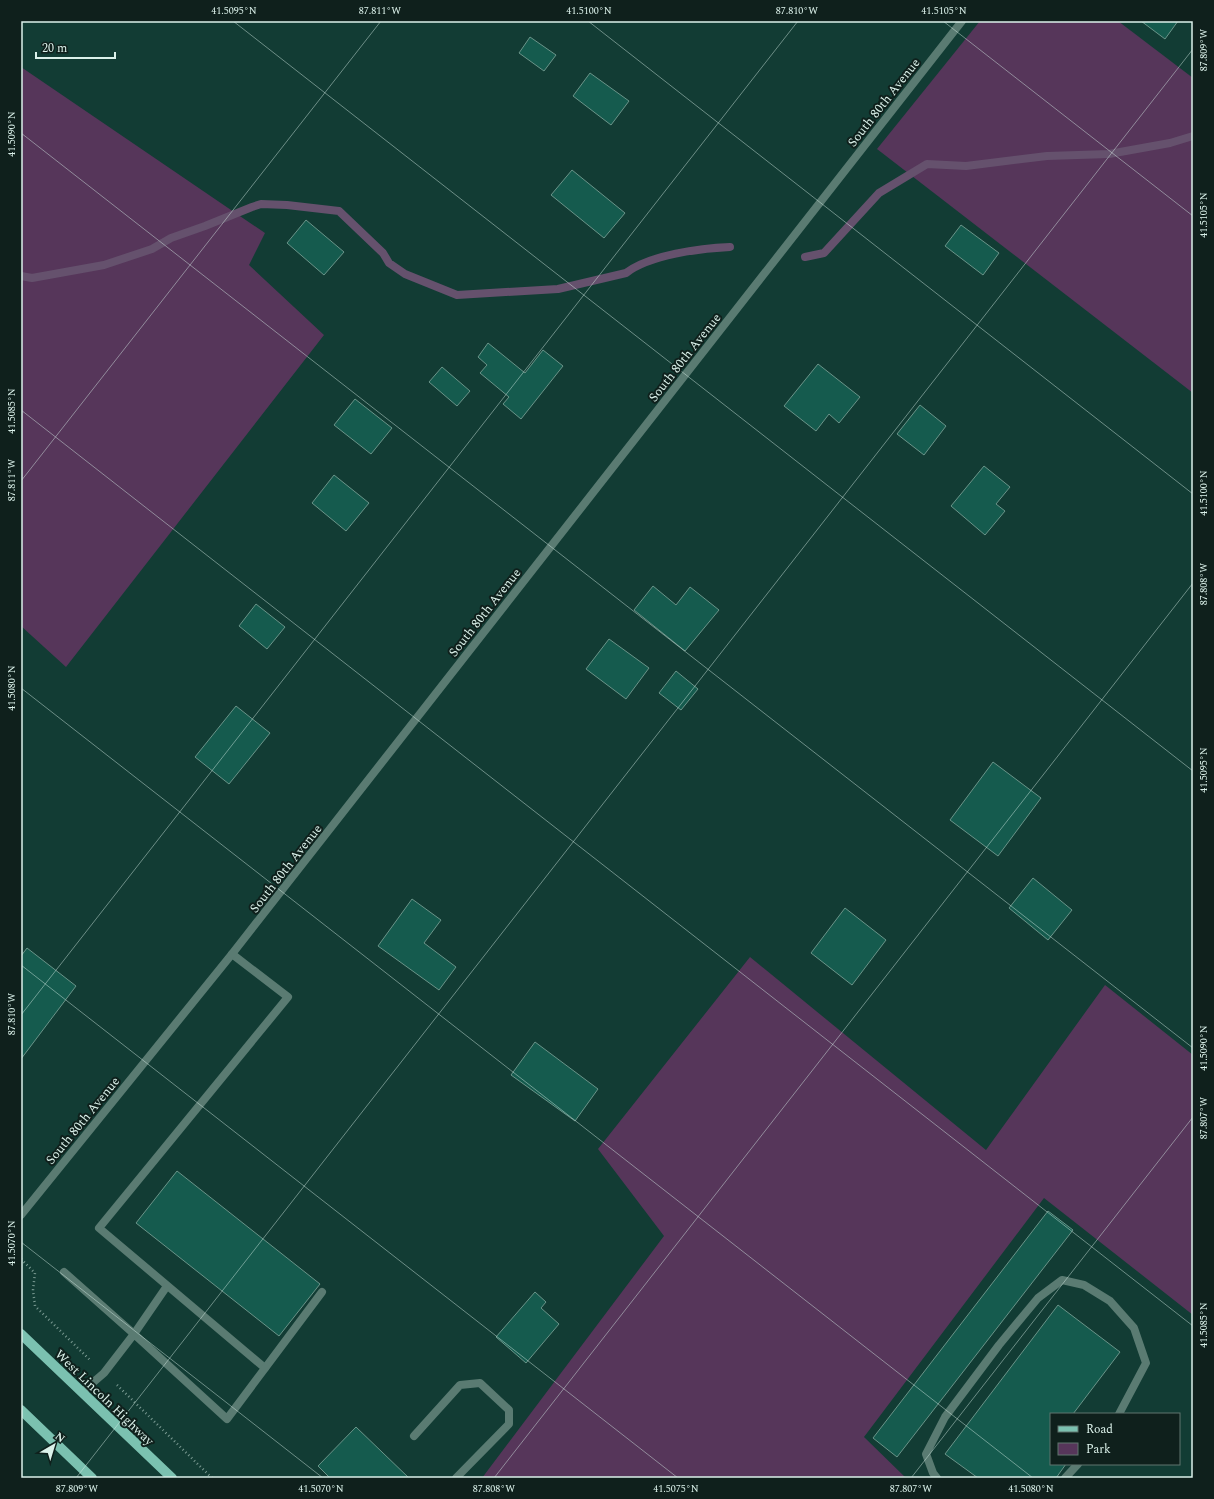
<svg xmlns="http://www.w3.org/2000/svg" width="1214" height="1499" viewBox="0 0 1214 1499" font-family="Spectral,serif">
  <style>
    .green { fill: #56365a }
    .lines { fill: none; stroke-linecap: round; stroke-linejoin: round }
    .stream { stroke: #65516d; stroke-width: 8 }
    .building { fill: #155b4e; stroke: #6a9489 }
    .path { stroke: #7a9a92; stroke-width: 2.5; stroke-dasharray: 1 3; stroke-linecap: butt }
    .lane { stroke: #5a7b72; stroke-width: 8 }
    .street { stroke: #5a7b72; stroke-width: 8 }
    .primary { stroke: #7bc1b0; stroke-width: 10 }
    .ticks { fill: none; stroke: #dbf1ea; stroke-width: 1; stroke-opacity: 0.45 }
    .labels { text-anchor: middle; stroke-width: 4; stroke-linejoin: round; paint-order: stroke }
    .street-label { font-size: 13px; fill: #dbf1ea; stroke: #0f201c }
    .neatline { fill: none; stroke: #dbf1ea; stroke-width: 1.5 }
    .ticks-label { font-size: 10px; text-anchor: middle; fill: #dbf1ea }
  </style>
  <rect width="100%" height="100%" fill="#123c34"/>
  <g class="green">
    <polygon points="980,21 1118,21 1193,78 1193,393 877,149"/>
    <polygon points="21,67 265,233 249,265 324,335 66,667 21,626"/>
    <polygon points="750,957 986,1150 1105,985 1193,1055 1193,1315 1044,1198 864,1437 906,1478 482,1478 664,1236 598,1149"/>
  </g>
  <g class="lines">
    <g class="stream">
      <polyline points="805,257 824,253 879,193 927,164 966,166 1047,156 1109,154 1170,143 1193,136"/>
      <path d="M21,276L32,278L104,265L152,249L171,238L205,226L252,207L261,204L287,205L339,211L383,253L389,263L405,274L457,295L558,289L626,273C649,255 701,248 730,247"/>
    </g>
  </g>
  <g class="building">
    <polygon points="1141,21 1178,21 1165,39"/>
    <polygon points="530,37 556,55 544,71 519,53"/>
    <polygon points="590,73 629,101 611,125 573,96"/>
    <polygon points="572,170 625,213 604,238 551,195"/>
    <polygon points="306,220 344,252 324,275 287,243"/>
    <polygon points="961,225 999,253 983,275 945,246"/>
    <polygon points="488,343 525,373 543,350 563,366 521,419 503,404 509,397 480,373 487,365 478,357"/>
    <polygon points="818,364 860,397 839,423 829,414 816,431 784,406"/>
    <polygon points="442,367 470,391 457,406 429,382"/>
    <polygon points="355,399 392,428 371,454 334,425"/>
    <polygon points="920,405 946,426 924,455 897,434"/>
    <polygon points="984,466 1010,487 996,504 1005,511 985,535 951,506"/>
    <polygon points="334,475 369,503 346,531 312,503"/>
    <polygon points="653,586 676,605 690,587 719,610 685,651 634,610"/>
    <polygon points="256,604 285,627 267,649 239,626"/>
    <polygon points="609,639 649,668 626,699 586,669"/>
    <polygon points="676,671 698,689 681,710 659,693"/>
    <polygon points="236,706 270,733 229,784 195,757"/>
    <polygon points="993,762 1041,798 998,856 950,820"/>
    <polygon points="1033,878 1072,910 1048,940 1009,908"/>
    <polygon points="412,899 441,920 424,943 456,967 439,990 378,946"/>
    <polygon points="845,908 886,940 852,985 811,953"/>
    <polygon points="27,948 76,986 21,1059 21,956"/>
    <polygon points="535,1042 598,1089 575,1121 511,1075"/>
    <polygon points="177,1171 320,1284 279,1336 136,1223"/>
    <polygon points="1048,1211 1073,1230 897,1457 873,1438"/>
    <polygon points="535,1292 546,1302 541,1308 559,1324 526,1363 496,1337"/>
    <polygon points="1058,1305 1120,1352 1073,1414 1051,1414 1051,1464 1066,1464 1056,1478 978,1478 945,1454"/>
    <polygon points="356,1427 409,1478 330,1478 318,1466"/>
  </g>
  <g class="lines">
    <g class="path">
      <polyline points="21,1259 35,1273 33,1290 35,1306 91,1361"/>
      <polyline points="117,1385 212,1478"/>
    </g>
    <g class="lane">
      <polyline points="232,954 288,997 99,1228 265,1368"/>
      <polyline points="64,1272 134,1334 167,1286"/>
      <polyline points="82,1392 104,1373 134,1334 227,1419 322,1292"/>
      <polyline points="414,1436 460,1385 480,1383 509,1410 509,1424 456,1478"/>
      <polyline points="937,1478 933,1473 926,1454 945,1417 999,1345 1038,1298 1062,1280 1084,1285 1110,1301 1134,1328 1146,1363 1119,1414"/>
      <polyline points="1065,1478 1078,1464"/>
    </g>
    <polyline class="street" points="21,1215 232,954 962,21"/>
    <g class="primary">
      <polyline points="21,1334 172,1478"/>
      <polyline points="21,1410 92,1478"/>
    </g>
  </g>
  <path class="ticks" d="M233,21L1193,771M588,21L1193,494M943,21L1193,216M21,133L1193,1048M21,410L1193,1326M21,481L381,21M21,688L1033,1478M21,965L678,1478M21,1015L798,21M21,1242L323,1478M76,1478L1193,49M494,1478L1193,583M911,1478L1193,1117"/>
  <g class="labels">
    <g class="street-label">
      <text transform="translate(883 102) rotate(-52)" y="5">South 80th Avenue</text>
      <text transform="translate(684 357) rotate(-52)" y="5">South 80th Avenue</text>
      <text transform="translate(484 612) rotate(-52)" y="5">South 80th Avenue</text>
      <text transform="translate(285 868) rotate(-52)" y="5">South 80th Avenue</text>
      <text transform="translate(82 1120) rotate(-51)" y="5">South 80th Avenue</text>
      <text transform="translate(105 1397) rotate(44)" y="5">West Lincoln Highway</text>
    </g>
  </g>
  <rect width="1214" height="1499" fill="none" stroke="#0f201c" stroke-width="44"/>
  <rect x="1050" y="1413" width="130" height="52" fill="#0f201c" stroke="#61746e"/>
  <rect x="1058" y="1426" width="20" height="6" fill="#7bc1b0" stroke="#61746e"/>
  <text x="1086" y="1433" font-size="12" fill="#dbf1ea">Road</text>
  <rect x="1058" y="1443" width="20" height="12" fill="#56365a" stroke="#61746e"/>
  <text x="1086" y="1453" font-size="12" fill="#dbf1ea">Park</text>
  <g transform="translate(54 1445) rotate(38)" stroke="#0f201c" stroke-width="3" paint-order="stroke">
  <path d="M0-3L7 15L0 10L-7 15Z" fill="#dbf1ea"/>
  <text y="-6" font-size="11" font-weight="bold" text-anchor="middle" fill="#dbf1ea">N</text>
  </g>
  <path d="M36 52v6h79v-6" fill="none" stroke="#dbf1ea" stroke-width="2"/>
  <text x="42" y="52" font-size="12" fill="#dbf1ea" stroke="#0f201c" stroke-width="3" paint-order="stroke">20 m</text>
  <rect x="22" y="22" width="1170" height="1455" class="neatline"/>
  <g class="ticks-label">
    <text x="234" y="14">41.5095°N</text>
    <text x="380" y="14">87.811°W</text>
    <text x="589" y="14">41.5100°N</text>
    <text x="797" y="14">87.810°W</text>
    <text x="944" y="14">41.5105°N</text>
    <text transform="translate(1203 50) rotate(-90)" y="4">87.809°W</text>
    <text transform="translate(11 134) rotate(-90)" y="4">41.5090°N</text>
    <text transform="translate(1203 215) rotate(-90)" y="4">41.5105°N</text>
    <text transform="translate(11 411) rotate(-90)" y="4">41.5085°N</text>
    <text transform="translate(11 480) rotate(-90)" y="4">87.811°W</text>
    <text transform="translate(1203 493) rotate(-90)" y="4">41.5100°N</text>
    <text transform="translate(1203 584) rotate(-90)" y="4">87.808°W</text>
    <text transform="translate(11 688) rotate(-90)" y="4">41.5080°N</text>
    <text transform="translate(1203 770) rotate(-90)" y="4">41.5095°N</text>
    <text transform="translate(11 1014) rotate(-90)" y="4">87.810°W</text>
    <text transform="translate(1203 1048) rotate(-90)" y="4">41.5090°N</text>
    <text transform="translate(1203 1118) rotate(-90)" y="4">87.807°W</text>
    <text transform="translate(11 1243) rotate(-90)" y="4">41.5070°N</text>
    <text transform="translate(1203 1325) rotate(-90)" y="4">41.5085°N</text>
    <text x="77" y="1492">87.809°W</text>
    <text x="321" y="1492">41.5070°N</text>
    <text x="494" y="1492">87.808°W</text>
    <text x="676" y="1492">41.5075°N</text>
    <text x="911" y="1492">87.807°W</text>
    <text x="1031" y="1492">41.5080°N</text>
  </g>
</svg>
